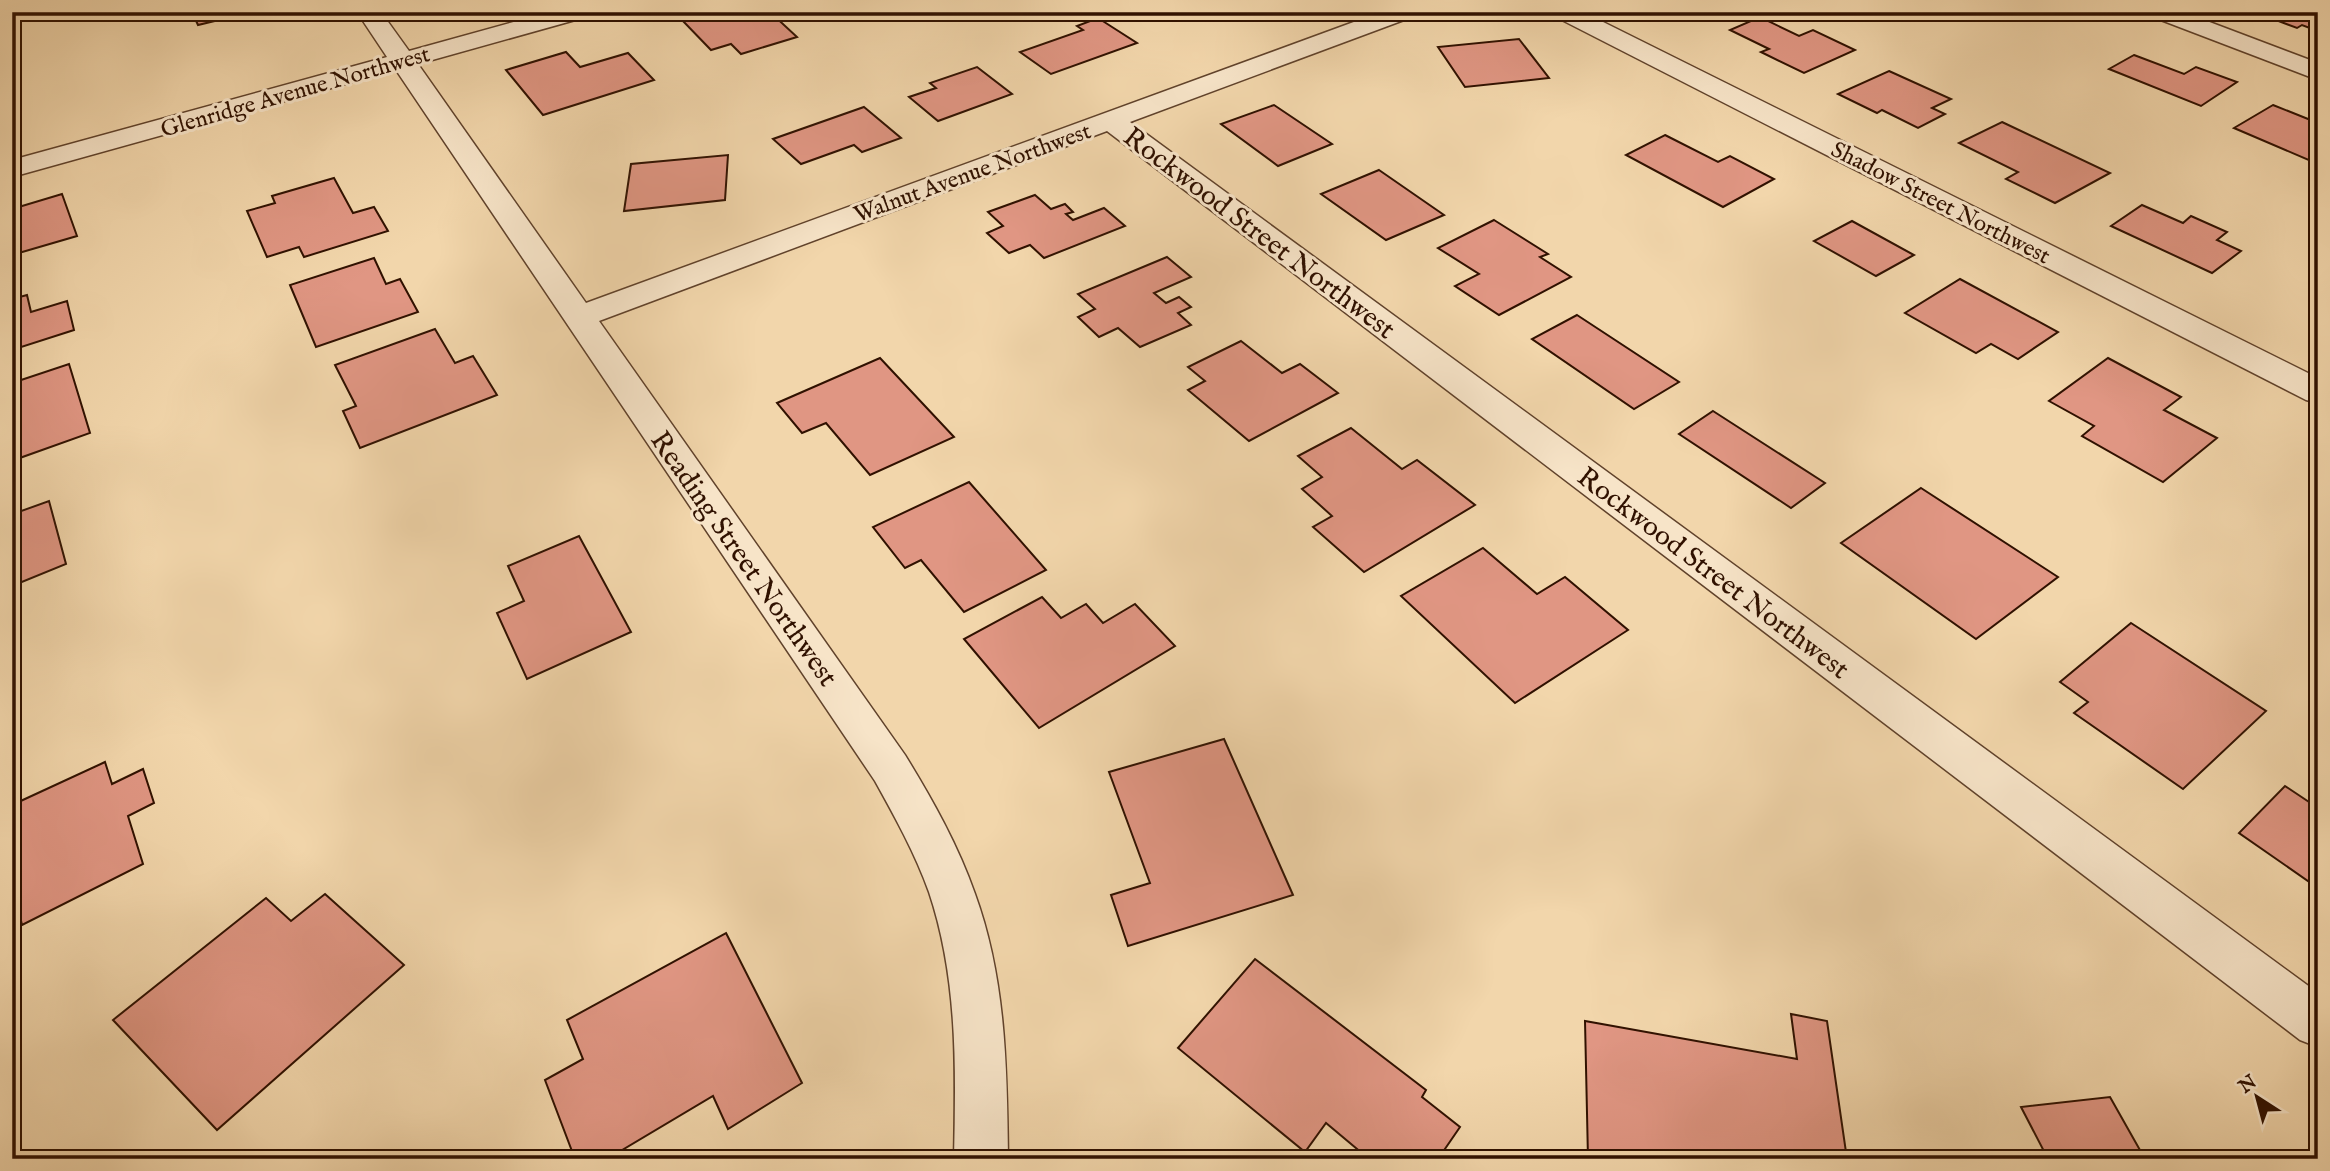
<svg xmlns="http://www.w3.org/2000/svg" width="2330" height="1171" viewBox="0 0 2330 1171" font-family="'IM FELL English',serif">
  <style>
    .building { fill: #e09683; stroke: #301100; stroke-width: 2 }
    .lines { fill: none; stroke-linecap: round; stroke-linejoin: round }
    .minor-casing { stroke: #60422b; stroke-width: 3 }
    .minor { fill: #f7e4c8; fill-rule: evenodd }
    .labels { text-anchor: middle; stroke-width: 6; stroke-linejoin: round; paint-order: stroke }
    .far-street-label { font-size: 23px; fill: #301100; stroke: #f7e4c8 }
    .street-label { font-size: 28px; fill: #301100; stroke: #f7e4c8 }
  </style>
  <rect width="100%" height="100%" fill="#f2d6ab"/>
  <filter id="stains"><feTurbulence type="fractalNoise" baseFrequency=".00286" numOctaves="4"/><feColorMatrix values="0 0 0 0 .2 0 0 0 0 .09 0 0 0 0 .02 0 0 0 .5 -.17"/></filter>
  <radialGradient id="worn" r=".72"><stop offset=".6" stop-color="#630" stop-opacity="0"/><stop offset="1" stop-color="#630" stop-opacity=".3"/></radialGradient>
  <g class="building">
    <polygon points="192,12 252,12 198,25"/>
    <polygon points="699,12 770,12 797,37 741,54 731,44 711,50 680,18"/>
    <polygon points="2255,12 2318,12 2318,31 2302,25 2297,28"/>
    <polygon points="1760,17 1799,36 1813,30 1855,50 1804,73 1761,52 1769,49 1730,30"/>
    <polygon points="1098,18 1137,43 1051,74 1020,52 1083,30 1077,26"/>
    <polygon points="1519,39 1549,78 1465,87 1438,47"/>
    <polygon points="566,52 580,67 628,53 654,80 543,115 506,70"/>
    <polygon points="2134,55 2184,74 2196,67 2237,82 2201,106 2109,69"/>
    <polygon points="977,67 1012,94 938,121 909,97 936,88 930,83"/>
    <polygon points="1889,71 1951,99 1932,108 1945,114 1918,128 1882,110 1877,113 1838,94"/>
    <polygon points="1274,105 1332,144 1278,166 1221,124"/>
    <polygon points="2273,105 2318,123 2318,164 2234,128"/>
    <polygon points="864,107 901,138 862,152 854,145 801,164 773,139"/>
    <polygon points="2002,122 2110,173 2055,203 2006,179 2018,172 1959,143"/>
    <polygon points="1665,135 1718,162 1730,156 1774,179 1723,207 1626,155"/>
    <polygon points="728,155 725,200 624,211 631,164"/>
    <polygon points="1379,170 1444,215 1386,240 1321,194"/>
    <polygon points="334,178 353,213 374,207 388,231 304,257 299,247 267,257 247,211 275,203 272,196"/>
    <polygon points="62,194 77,236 12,255 12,209"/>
    <polygon points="1035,195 1051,209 1065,204 1073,212 1066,214 1073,220 1104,208 1125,226 1044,258 1030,245 1009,253 987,233 1003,226 988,212"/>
    <polygon points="2142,205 2183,223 2191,216 2227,232 2217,240 2241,251 2212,273 2111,226"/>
    <polygon points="1494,220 1548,254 1540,257 1571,277 1499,315 1455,286 1479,274 1438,248"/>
    <polygon points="1852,221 1914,255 1876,276 1814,241"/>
    <polygon points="1167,257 1191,277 1154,293 1166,303 1179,297 1191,307 1178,313 1191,325 1140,347 1118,328 1099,337 1078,317 1095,309 1078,294"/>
    <polygon points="374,258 386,284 400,279 418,312 316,347 290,285"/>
    <polygon points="1960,279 2058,332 2018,359 1991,344 1976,353 1905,313"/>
    <polygon points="27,295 31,312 67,301 74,330 12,350 12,299"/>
    <polygon points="1577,315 1679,382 1634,409 1532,339"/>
    <polygon points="435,329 455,363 473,356 497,395 360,448 343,411 356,406 335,365"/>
    <polygon points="1241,341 1282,373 1300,364 1338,393 1249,441 1188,390 1205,381 1188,367"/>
    <polygon points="880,358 954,437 870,475 826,423 802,433 777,403"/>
    <polygon points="2108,358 2181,397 2164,410 2217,438 2163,482 2082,436 2094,426 2049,401"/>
    <polygon points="69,364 90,433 17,459 20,470 12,473 12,383"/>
    <polygon points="1713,411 1825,483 1791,508 1679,434"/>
    <polygon points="1351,428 1402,469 1417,460 1475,505 1364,572 1313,527 1332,516 1302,489 1322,477 1298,456"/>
    <polygon points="969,482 1046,570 964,612 921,560 905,568 873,527"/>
    <polygon points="1921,488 2058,577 1976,639 1841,543"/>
    <polygon points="49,501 66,564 12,586 12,510 13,514"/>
    <polygon points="579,536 631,632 527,679 497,613 524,601 508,566"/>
    <polygon points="1483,548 1537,594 1565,577 1628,630 1515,703 1401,596"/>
    <polygon points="1042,597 1061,618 1086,604 1103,623 1135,604 1175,646 1039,728 964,639"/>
    <polygon points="2131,623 2266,711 2183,789 2074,713 2088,702 2060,682"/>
    <polygon points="1224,739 1293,895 1128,946 1111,895 1150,883 1109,772"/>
    <polygon points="105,762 112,784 143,769 154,803 128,816 143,864 22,925 12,884 12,805"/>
    <polygon points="2285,786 2318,808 2318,888 2239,833"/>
    <polygon points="325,894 404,965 217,1130 113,1020 266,898 291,921"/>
    <polygon points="726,933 802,1083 728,1129 713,1096 607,1159 575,1159 545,1080 583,1059 567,1020"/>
    <polygon points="1255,959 1426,1090 1422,1097 1460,1127 1438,1159 1369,1159 1326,1123 1305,1152 1178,1048"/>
    <polygon points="1791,1014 1827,1021 1847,1159 1588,1159 1585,1021 1797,1059"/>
    <polygon points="2110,1097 2145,1159 2048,1159 2021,1107"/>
  </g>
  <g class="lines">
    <defs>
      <g id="minor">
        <path d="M357,12H381L409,51L550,12H590L586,17L418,64L586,303L1381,12H1416L1412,17L1130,122L2318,993V1047L2300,1040L1107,131L599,321L905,755C932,799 958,845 975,894C1006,979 1007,1069 1008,1159H954C956,1069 958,978 929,892C915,853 895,817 875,781L396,70L12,177V160L387,57Z"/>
        <polygon points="1552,12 1583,12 2318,378 2318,403 2306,400 1556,17"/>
        <polygon points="2149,12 2183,12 2318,63 2318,80 2153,17"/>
      </g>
    </defs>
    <use href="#minor" class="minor-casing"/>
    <use href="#minor" class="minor"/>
  </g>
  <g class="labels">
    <g class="far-street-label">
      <text transform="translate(295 91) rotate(-16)" y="8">Glenridge Avenue Northwest</text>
      <text transform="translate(972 172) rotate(-20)" y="8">Walnut Avenue Northwest</text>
      <text transform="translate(1941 202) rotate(27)" y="8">Shadow Street Northwest</text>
    </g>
    <g class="street-label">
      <text transform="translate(1260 232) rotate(37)" y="10">Rockwood Street Northwest</text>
      <text transform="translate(745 558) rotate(55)" y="10">Reading Street Northwest</text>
      <text transform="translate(1714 572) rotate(37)" y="10">Rockwood Street Northwest</text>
    </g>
  </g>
  <rect width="2330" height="1171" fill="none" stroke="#f2d6ab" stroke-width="42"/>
  <rect x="14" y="14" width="2302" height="1143" fill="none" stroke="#301100" stroke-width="3.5"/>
  <rect x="21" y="21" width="2288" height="1129" fill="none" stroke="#301100" stroke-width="2"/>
  <g transform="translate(2257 1097) rotate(324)" stroke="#f7e4c8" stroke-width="5" paint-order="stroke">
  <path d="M0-5L12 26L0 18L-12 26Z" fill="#301100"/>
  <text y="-10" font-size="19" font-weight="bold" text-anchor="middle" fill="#301100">N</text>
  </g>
  <rect width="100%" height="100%" filter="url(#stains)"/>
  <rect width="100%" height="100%" fill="url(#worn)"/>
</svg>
